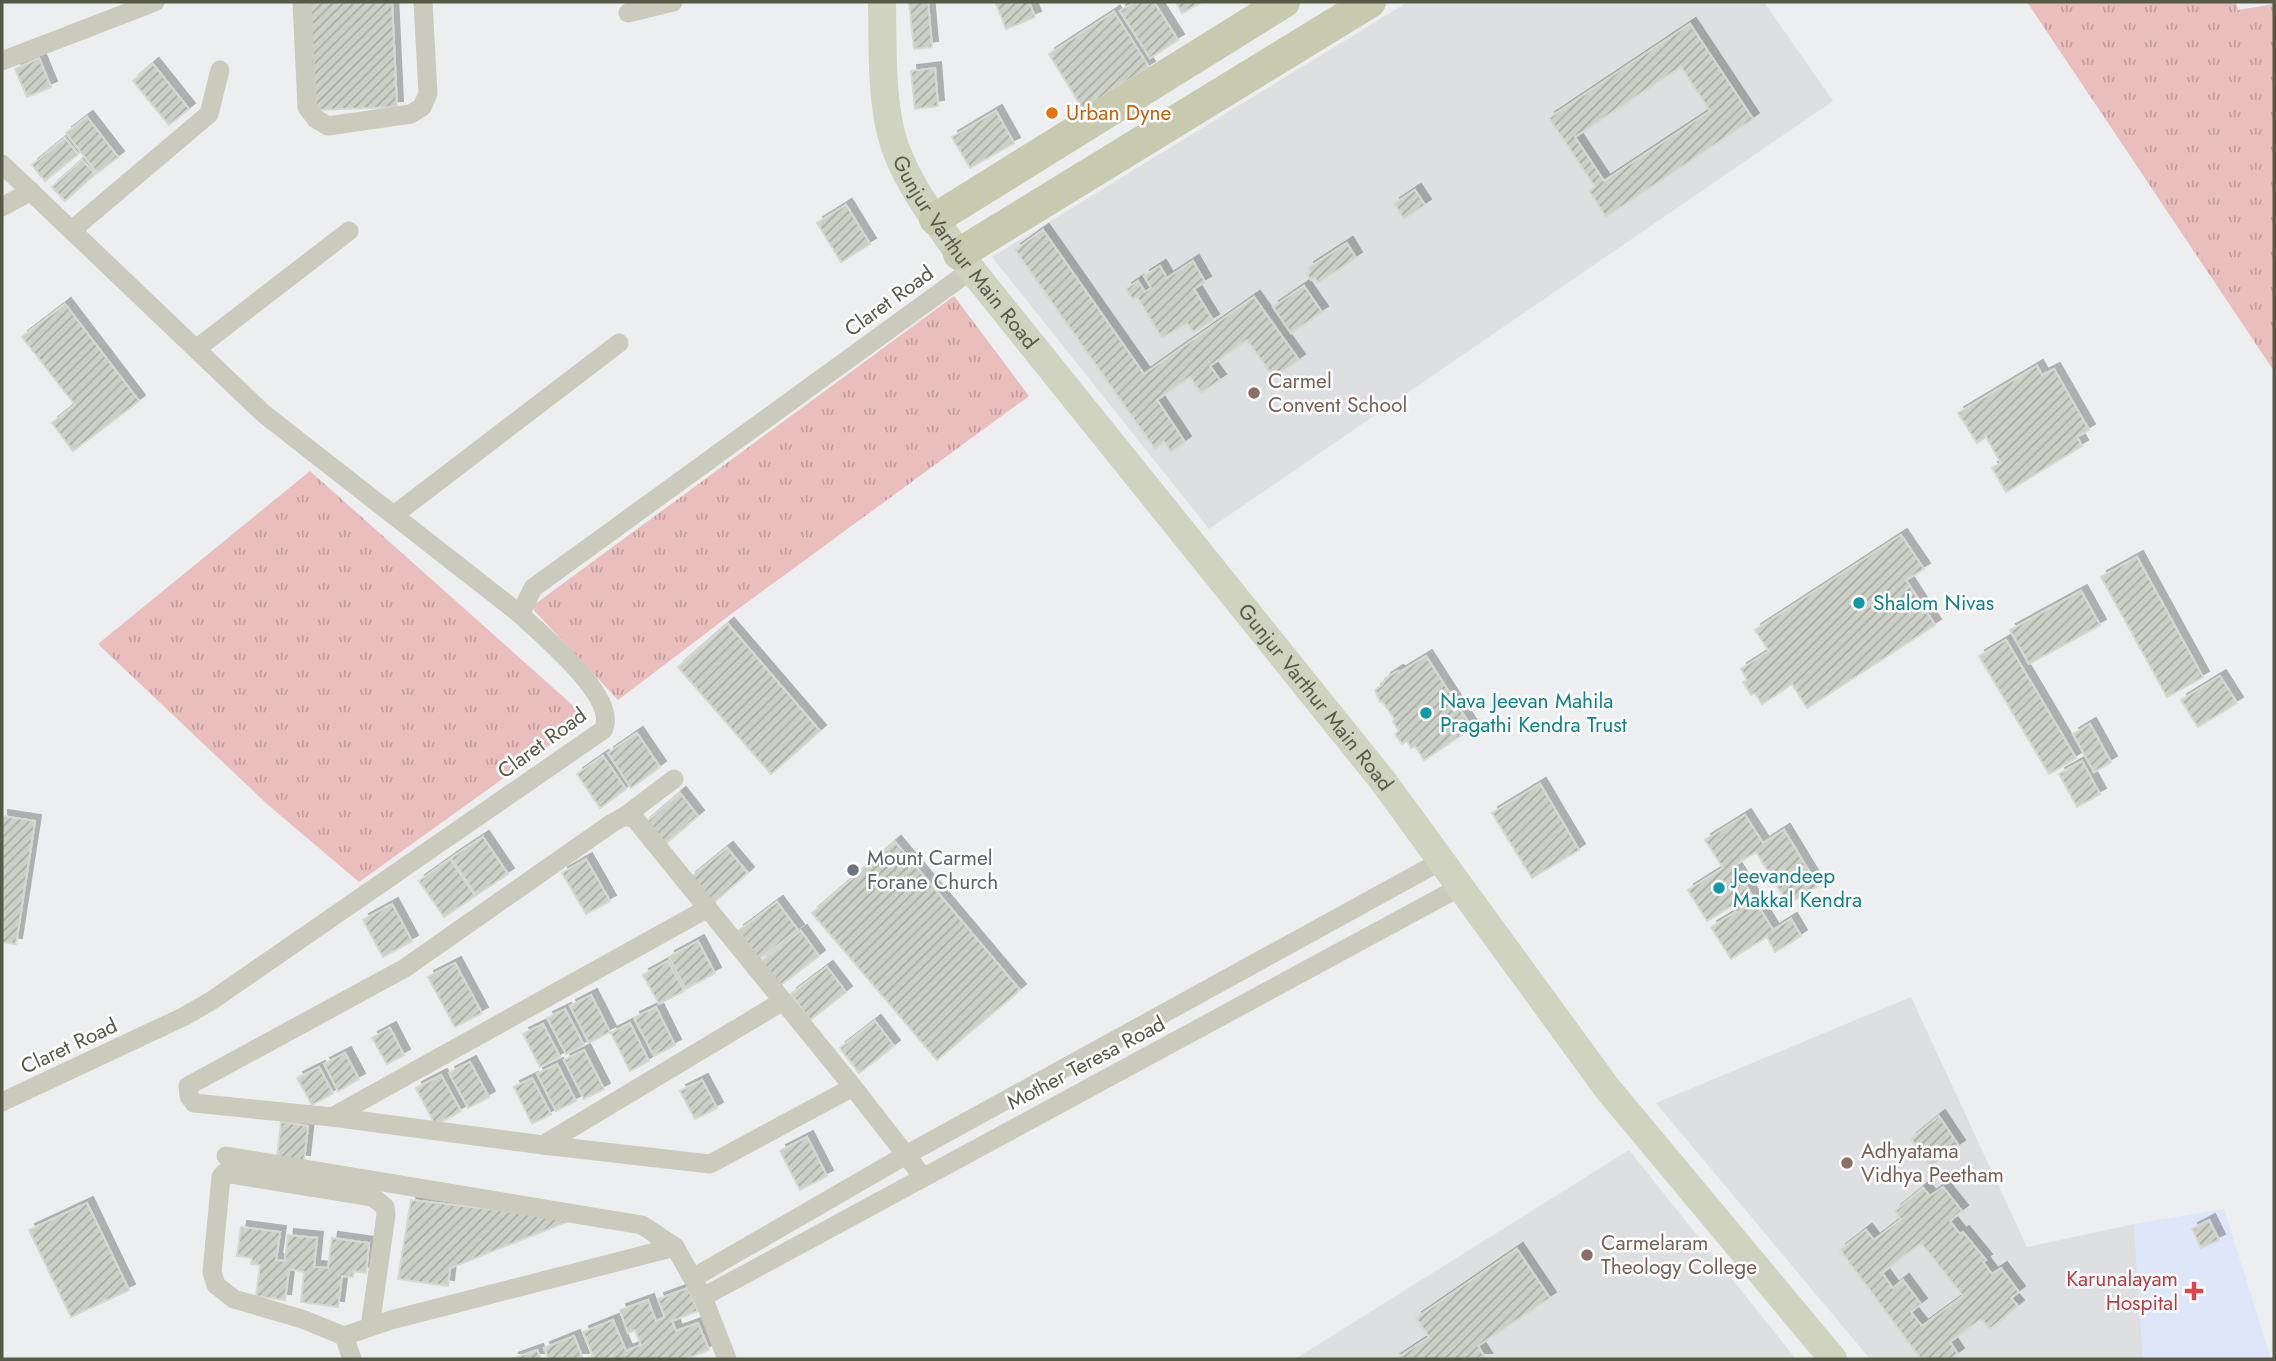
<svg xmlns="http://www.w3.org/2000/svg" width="2276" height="1361" viewBox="0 0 2276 1361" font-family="Jost,sans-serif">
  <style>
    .education { fill: #dedfe1 }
    .medical { fill: #dee6f9 }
    .grass { fill: url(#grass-tufts) }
    .building { fill: url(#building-hatch); stroke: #d6d8d1; stroke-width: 2; fill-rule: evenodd; filter: url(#shadow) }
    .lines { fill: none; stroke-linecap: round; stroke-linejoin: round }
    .minor { stroke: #cacbbc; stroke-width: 19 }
    .secondary { stroke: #d0d3bf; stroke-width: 28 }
    .primary { stroke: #c7caae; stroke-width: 32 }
    .food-dot { fill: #e8710a; stroke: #fff; stroke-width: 2.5 }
    .education-dot { fill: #8d6e63; stroke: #fff; stroke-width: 2.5 }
    .culture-dot { fill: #0f9aa8; stroke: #fff; stroke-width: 2.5 }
    .worship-dot { fill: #6b7280; stroke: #fff; stroke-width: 2.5 }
    .health-dot { fill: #e0444e; stroke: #fff; stroke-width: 2.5 }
    .labels { text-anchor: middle; stroke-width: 5; stroke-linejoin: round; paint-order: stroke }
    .food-label { font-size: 21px; fill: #c56008; stroke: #fff; text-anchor: start }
    .street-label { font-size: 21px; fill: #575947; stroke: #fff }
    .education-label { font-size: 21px; fill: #785e54; stroke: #fff; text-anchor: start }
    .culture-label { font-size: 21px; fill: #0d838f; stroke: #fff; text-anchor: start }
    .worship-label { font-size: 21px; fill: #5b616d; stroke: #fff; text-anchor: start }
    .health-label { font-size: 21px; fill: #be3a42; stroke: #fff; text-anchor: end }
  </style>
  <defs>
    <pattern id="grass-tufts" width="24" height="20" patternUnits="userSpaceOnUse" patternTransform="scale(1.75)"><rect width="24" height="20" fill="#ebbebe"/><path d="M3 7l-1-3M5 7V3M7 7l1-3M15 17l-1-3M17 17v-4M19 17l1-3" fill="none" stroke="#c19d9c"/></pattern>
    <pattern id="building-hatch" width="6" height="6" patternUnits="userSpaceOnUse" patternTransform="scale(1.75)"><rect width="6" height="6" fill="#cdd0c7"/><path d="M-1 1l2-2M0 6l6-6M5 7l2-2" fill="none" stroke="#a9aca3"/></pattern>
    <filter id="shadow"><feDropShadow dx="6" dy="-6" stdDeviation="0" flood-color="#0004"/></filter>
  </defs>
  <rect width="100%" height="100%" fill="#edeef0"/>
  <g class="education">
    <polygon points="1408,2 1764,2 1833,101 1209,529 992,257"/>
    <polygon points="1911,997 2027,1247 2134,1224 2143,1359 1870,1359 1656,1103"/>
    <polygon points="1629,1150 1796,1359 1295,1359"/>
  </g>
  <polygon class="medical" points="2224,1209 2271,1359 2143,1359 2134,1224"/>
  <g class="grass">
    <polygon points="2027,2 2236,2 2238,10 2274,4 2274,371"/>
    <polygon points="954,296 1029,396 730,615 618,700 531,607"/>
    <polygon points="310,471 587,718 359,882 267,804 98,644"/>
  </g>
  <g class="building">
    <polygon points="310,2 392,2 397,107 316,110"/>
    <polygon points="909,2 928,2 932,47 914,49"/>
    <polygon points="1001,2 1029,2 1035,17 1006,29 996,4"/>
    <polygon points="1135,2 1154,2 1178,40 1150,58 1120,11"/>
    <polygon points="1176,2 1202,2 1182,13"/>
    <polygon points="1114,12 1149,67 1083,109 1049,54"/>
    <path d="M1690,24L1753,119L1606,217L1589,191L1595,187L1549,118ZM1681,67L1710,111L1604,181L1575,137Z"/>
    <polygon points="39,58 51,87 27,97 15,69"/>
    <polygon points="153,64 189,109 169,125 133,81"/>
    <polygon points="935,68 938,106 915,109 911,71"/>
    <polygon points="996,111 1014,143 970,168 952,137"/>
    <polygon points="87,117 118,157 97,173 66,133"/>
    <polygon points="65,138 78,154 45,181 32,165"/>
    <polygon points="82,160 95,174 65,201 52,187"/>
    <polygon points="1415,190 1425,205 1404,219 1394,204"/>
    <polygon points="846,205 870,244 841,262 817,223"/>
    <polygon points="1043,230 1144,374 1254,297 1299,360 1274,378 1247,340 1210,366 1220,380 1201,393 1190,377 1157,400 1185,442 1171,452 1164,442 1155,449 1015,250"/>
    <polygon points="1347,243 1356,258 1318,283 1315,278 1311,280 1306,273 1310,271 1308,268"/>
    <polygon points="1193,261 1205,282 1194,289 1213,320 1193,332 1187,323 1162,338 1137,297 1133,300 1126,289 1138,281 1145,292 1151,288 1144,276 1160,266 1167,278"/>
    <polygon points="1304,286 1322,312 1291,333 1273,307"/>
    <polygon points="65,304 139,401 73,451 52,423 75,405 22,337"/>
    <polygon points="2037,366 2042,375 2054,369 2089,430 2077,437 2082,446 2006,492 1992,468 2001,463 1986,437 1977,443 1958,413"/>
    <polygon points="1901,535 1924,569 1906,580 1935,625 1807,708 1792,684 1762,704 1755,693 1751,695 1743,682 1747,680 1741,669 1769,651 1755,630"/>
    <polygon points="2137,557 2203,677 2167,697 2101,577"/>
    <polygon points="2081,591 2100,625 2029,664 2010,630"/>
    <polygon points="728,624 820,731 771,774 678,667"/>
    <polygon points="2006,640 2076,758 2049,774 1979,656"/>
    <polygon points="1426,656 1472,728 1424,760 1415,746 1411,748 1407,741 1402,744 1395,734 1399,731 1393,722 1395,720 1382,701 1380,702 1375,690 1382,685 1385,679 1397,671 1400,672"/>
    <polygon points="2220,676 2237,703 2198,727 2181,700"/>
    <polygon points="2090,724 2111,762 2094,772 2073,734"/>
    <polygon points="637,733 660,767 631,788 608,753"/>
    <polygon points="603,756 626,789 600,808 577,774"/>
    <polygon points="2082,761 2100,794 2077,807 2059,774"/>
    <polygon points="1540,784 1579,850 1532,878 1492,813"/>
    <polygon points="680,793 698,816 663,846 644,824"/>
    <polygon points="1745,815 1763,843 1784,830 1818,886 1788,904 1756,852 1734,866 1773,930 1791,919 1801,936 1775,952 1767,937 1731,959 1711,927 1736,912 1732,906 1707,921 1688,890 1723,868 1705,840"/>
    <polygon points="2,816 35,821 16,944 2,942"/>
    <polygon points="483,837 508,874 476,895 451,858"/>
    <polygon points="895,842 1020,990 937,1060 812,913"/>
    <polygon points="727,848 748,873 712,904 690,878"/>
    <polygon points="450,859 475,896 444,917 419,881"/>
    <polygon points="586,859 610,901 586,914 562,873"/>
    <polygon points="777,902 798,930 759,959 738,931"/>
    <polygon points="392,904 412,941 383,957 363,920"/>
    <polygon points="801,931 819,956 779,986 761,961"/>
    <polygon points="698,941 715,973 686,989 669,957"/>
    <polygon points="668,961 684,991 659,1004 643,975"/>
    <polygon points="455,963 482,1013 455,1027 428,977"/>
    <polygon points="827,967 846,992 810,1020 791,994"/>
    <polygon points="591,995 610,1032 589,1043 570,1006"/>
    <polygon points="656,1007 675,1045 654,1056 634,1018"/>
    <polygon points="565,1009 584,1045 566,1054 547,1018"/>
    <polygon points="875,1021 894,1046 859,1073 840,1048"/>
    <polygon points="630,1023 649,1061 630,1071 611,1033"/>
    <polygon points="543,1024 560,1057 540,1067 523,1034"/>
    <polygon points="390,1028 404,1055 387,1064 372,1038"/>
    <polygon points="584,1050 604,1089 584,1099 564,1060"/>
    <polygon points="345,1053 359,1079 338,1091 324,1064"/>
    <polygon points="470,1062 489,1097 468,1108 449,1073"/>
    <polygon points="557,1064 576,1101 556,1111 537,1074"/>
    <polygon points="319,1067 333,1093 312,1105 297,1078"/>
    <polygon points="441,1075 461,1111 435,1125 416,1088"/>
    <polygon points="532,1078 551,1114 532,1124 514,1087"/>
    <polygon points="702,1080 717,1108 695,1119 680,1091"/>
    <polygon points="1939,1116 1959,1146 1930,1166 1911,1139"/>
    <polygon points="281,1122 308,1126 304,1161 277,1157"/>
    <polygon points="807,1137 827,1176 800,1190 780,1151"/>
    <path d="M1943,1187L1962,1211L1950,1221L1960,1234L1963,1232L1986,1260L1983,1262L1992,1274L2001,1268L2019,1292L2011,1298L2018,1306L1990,1329L1981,1319L1950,1342L1958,1354L1951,1359H1921L1840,1250L1866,1230L1874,1240L1901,1219L1895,1211L1923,1188L1930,1196ZM1921,1243L1963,1296L1922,1326L1911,1312L1921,1304L1903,1280L1893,1288L1882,1273Z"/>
    <polygon points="411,1200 574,1219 450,1268 448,1286 398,1279"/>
    <polygon points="87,1203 129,1290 71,1317 29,1230"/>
    <polygon points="2209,1220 2219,1240 2201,1248 2192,1229"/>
    <polygon points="241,1227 280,1232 276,1260 285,1261 288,1235 317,1238 314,1267 328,1268 332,1238 369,1243 366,1273 354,1271 353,1277 342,1276 338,1307 301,1302 304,1272 289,1269 285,1300 256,1296 260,1265 251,1264 252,1258 237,1256"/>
    <polygon points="1517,1249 1550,1298 1478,1346 1486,1359 1396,1359 1429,1337 1416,1318"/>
    <polygon points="688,1288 698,1311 672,1321 676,1331 698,1323 709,1350 685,1359 614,1359 612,1355 607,1359 585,1359 593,1356 583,1332 613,1320 626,1351 641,1345 635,1330 628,1333 620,1310 648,1300 656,1321 665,1317 658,1299"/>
    <polygon points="574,1336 583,1359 549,1359 544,1348"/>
    <polygon points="537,1350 541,1359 512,1359"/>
  </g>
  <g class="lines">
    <g class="minor">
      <polyline points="302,2 307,107 316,119 328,126 411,114 422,107 428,94 423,2"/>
      <polyline points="628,13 673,2"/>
      <polyline points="2,61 155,2"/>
      <polyline points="2,164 264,414 520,614"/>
      <polyline points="2,207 31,191"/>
      <polyline points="72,230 209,114 220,70"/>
      <polyline points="196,349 349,231"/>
      <polyline points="394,515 619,343"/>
      <polyline points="625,816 674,779"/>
      <polyline points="853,1087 710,1164 543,1145 332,1117 194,1103 189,1096 188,1086 405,968 612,823 625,816 635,819 853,1087 923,1177"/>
      <path d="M2,1102L183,1017L211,1001L603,730C620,698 542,636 520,614L533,588L971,270"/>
      <polyline points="332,1117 708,908"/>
      <polyline points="543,1145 783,1001"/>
      <polyline points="226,1156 642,1225 675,1247 703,1297 727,1359"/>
      <polyline points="693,1278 906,1155 1441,861"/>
      <polyline points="703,1297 1460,887"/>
      <polyline points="344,1336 302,1319 234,1299 216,1285 212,1272 221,1177 224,1173 373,1197 385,1207 386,1215 370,1327"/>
      <polyline points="352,1359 344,1336 391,1320 675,1247"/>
    </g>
    <path class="secondary" id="s1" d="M882,2C883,47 880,109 897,152C911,189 937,222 959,254L1383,781L1607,1088L1833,1359"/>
    <g class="primary">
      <polyline points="935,219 1284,2"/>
      <polyline points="959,254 1370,2"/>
    </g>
  </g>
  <circle class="food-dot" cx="1052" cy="113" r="7"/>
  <g class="education-dot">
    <circle cx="1254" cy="393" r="7"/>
    <circle cx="1847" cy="1163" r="7"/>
    <circle cx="1587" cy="1255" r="7"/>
  </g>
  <g class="culture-dot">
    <circle cx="1859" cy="603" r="7"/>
    <circle cx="1426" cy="713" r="7"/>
    <circle cx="1719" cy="888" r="7"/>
  </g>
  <circle class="worship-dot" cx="853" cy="870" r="7"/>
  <path class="health-dot" d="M2190.5 1280.5h7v7h7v7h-7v7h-7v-7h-7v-7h7z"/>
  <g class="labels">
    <g class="food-label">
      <text x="1066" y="120">Urban Dyne</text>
    </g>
    <g class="street-label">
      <text dy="7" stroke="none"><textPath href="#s1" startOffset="273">Gunjur Varthur Main Road</textPath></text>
      <text transform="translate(889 301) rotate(-36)" y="7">Claret Road</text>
      <text dy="7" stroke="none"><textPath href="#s1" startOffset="840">Gunjur Varthur Main Road</textPath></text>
      <text transform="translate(542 743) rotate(-36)" y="7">Claret Road</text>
      <text transform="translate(69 1046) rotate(-25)" y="7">Claret Road</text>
      <text transform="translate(1086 1063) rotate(-28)" y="7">Mother Teresa Road</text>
    </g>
    <g class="education-label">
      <text x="1268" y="388">Carmel<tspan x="1268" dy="24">Convent School</tspan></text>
      <text x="1861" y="1158">Adhyatama<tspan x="1861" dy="24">Vidhya Peetham</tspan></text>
      <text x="1601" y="1250">Carmelaram<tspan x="1601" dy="24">Theology College</tspan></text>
    </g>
    <g class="culture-label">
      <text x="1873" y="610">Shalom Nivas</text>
      <text x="1440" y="708">Nava Jeevan Mahila<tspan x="1440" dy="24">Pragathi Kendra Trust</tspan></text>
      <text x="1733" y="883">Jeevandeep<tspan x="1733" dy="24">Makkal Kendra</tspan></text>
    </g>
    <g class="worship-label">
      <text x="867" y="865">Mount Carmel<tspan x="867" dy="24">Forane Church</tspan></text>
    </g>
    <g class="health-label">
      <text x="2178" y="1286">Karunalayam<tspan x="2178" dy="24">Hospital</tspan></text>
    </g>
  </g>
  <rect width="2276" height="1361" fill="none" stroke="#575947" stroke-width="7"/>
</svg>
